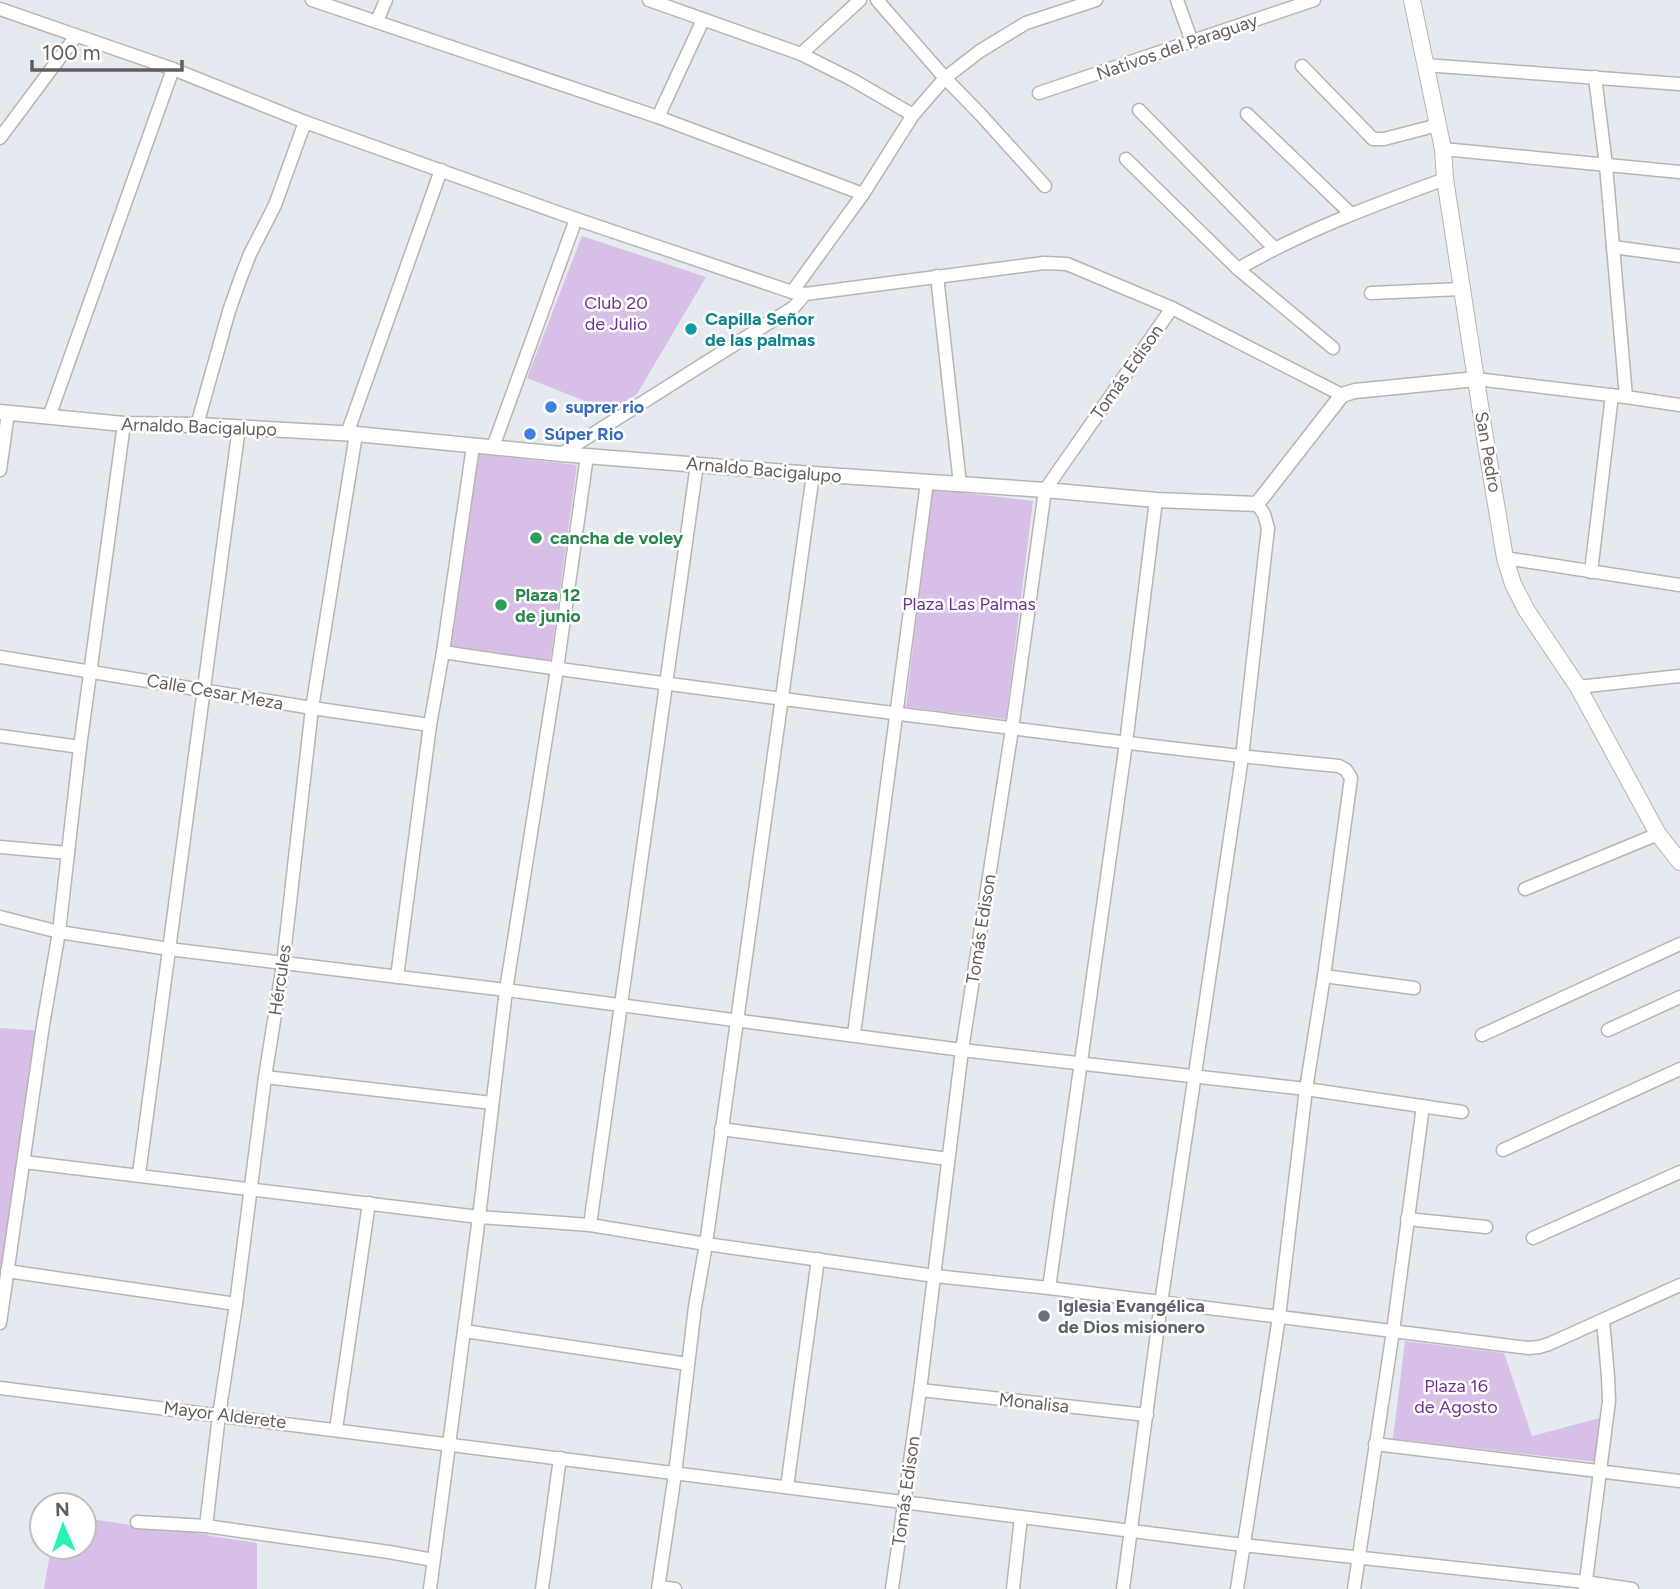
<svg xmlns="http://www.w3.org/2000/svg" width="1680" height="1589" viewBox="0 0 1680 1589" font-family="Figtree,sans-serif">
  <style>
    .green { fill: #d8bfe8 }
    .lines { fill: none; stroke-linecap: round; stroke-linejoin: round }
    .minor-casing { stroke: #b9b3b1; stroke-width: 15 }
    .tertiary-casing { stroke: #b9b3b1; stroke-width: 17 }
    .secondary-casing { stroke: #b9b3b0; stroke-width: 18 }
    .minor { stroke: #fff; stroke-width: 12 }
    .tertiary { stroke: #fff; stroke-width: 14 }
    .secondary { stroke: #fff; stroke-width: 16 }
    .culture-dot { fill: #0f9aa8; stroke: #fff; stroke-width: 2.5 }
    .shop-dot { fill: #3f7fe0; stroke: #fff; stroke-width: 2.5 }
    .leisure-dot { fill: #2e9e5b; stroke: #fff; stroke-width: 2.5 }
    .worship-dot { fill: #6b7280; stroke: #fff; stroke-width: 2.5 }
    .labels { text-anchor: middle; stroke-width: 5; stroke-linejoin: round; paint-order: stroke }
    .street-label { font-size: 18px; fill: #655d5c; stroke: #fff }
    .park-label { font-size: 18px; fill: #6f338d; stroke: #fff }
    .culture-label { font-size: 18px; font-weight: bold; fill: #0d838f; stroke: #fff; text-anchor: start }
    .shop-label { font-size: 18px; font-weight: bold; fill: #366cbe; stroke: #fff; text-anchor: start }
    .leisure-label { font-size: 18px; font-weight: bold; fill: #27864d; stroke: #fff; text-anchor: start }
    .worship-label { font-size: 18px; font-weight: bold; fill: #5b616d; stroke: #fff; text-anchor: start }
  </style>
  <rect width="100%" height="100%" fill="#e4eaef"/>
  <g class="green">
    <polygon points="582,236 706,277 637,394 610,411 527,378"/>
    <polygon points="478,454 577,465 550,663 449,647"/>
    <polygon points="932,489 1033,501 1006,719 906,707"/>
    <polygon points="0,1028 40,1031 0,1281"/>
    <polygon points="1405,1341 1504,1353 1532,1436 1600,1418 1597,1462 1393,1439"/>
    <path d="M84,1518L171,1531C181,1527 185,1531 194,1533C200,1534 204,1533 211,1536L257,1543V1589H44L51,1547H84Z"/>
  </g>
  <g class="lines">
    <defs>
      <g id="minor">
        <polyline points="312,0 658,117 863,194"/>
        <polyline points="649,0 801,54 851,79 913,115"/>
        <polyline points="877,0 945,78 981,115 1045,186"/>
        <polyline points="1177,0 1192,42"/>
        <polyline points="0,9 173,69 305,122 576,219 792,292 805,294 1044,263 1067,264 1172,308 1342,395"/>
        <polyline points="377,21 386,0"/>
        <polyline points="801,54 860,0"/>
        <polyline points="1425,65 1680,84"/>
        <polyline points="1302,66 1373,139 1384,139 1438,125"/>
        <polyline points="1595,77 1606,165 1626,397"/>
        <polyline points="1039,93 1314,0"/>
        <polyline points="1139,110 1274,248"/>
        <polyline points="1247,114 1351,214"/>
        <polyline points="658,117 703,20"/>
        <polyline points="0,138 76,36"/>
        <polyline points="1443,149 1680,172"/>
        <polyline points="1126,159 1238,269 1333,348"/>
        <polyline points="1613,247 1680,256"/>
        <path d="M1238,269C1303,231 1374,205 1445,179"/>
        <polyline points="937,276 960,484"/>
        <polyline points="792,292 863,194 913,115 945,78 980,51 1026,23 1096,0"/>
        <polyline points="1371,293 1461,289"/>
        <polyline points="1476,379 1626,397 1680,405"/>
        <polyline points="49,417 173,69"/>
        <polyline points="197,425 229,311 241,277 250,254 275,205 305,122"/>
        <polyline points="347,434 441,170"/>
        <polyline points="493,447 576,219"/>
        <polyline points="561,454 794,307 805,294"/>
        <polyline points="0,470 8,413"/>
        <polyline points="1505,558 1680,585"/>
        <polyline points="1591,572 1612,395"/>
        <path d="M443,652C593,675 743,694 893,713C1042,732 1190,752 1339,766L1346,770L1351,778L1324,976L1306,1089L1279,1317L1237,1589"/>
        <polyline points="0,657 312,708 430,725"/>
        <polyline points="1578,687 1680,676"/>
        <polyline points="0,736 80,747"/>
        <polyline points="0,847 68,853"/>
        <polyline points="1525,889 1658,834"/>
        <polyline points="0,917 59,932 169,949 506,990 962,1050 1306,1089 1462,1112"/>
        <polyline points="1324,976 1414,988"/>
        <polyline points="397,977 430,725 443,652 473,446"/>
        <polyline points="1608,1030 1680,997"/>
        <polyline points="854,1034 927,482"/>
        <polyline points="1482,1035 1680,944"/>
        <polyline points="265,1077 492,1103"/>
        <polyline points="721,1129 948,1159"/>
        <polyline points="1503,1150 1680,1069"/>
        <polyline points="24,1162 479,1217 590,1225 706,1244 935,1276 1049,1288 1528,1348 1539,1347 1549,1344 1680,1285"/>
        <polyline points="139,1174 239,427"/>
        <polyline points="1407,1219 1486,1227"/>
        <polyline points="590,1225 697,464"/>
        <polyline points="1533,1238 1680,1172"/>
        <polyline points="7,1271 236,1304"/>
        <polyline points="1049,1288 1126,743 1156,500"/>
        <polyline points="0,1323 43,1025 59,932 80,747 124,424"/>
        <polyline points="464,1331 688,1364"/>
        <polyline points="0,1388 1243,1545 1585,1582 1632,1589"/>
        <polyline points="920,1390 1147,1415"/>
        <polyline points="336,1429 369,1203"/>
        <polyline points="1375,1444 1680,1481"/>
        <polyline points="787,1487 818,1259"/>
        <polyline points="137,1522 206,1526 389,1552 433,1560"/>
        <polyline points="206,1526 219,1415 236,1304 265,1077 283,964 312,708 356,434"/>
        <polyline points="659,1587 675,1589"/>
        <polyline points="1585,1588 1609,1401 1608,1376 1603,1320"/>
        <polyline points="430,1589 479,1217 506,990 557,669 587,456"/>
        <polyline points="542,1589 560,1458"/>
        <polyline points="658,1589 675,1474 695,1307 706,1244 813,474"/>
        <polyline points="892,1589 920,1390 962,1050 1012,729 1045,490 1172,308"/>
        <polyline points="1013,1589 1021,1517"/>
        <polyline points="1123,1589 1161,1303 1242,757 1268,528 1264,514 1257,504"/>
        <polyline points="1354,1589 1393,1331 1423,1106"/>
      </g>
      <polyline id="tertiary" points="0,412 124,424 197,425 356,434 561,454 813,474 1045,490 1156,500 1257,504 1342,395 1355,391 1476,379"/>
      <polyline id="secondary" points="1412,0 1438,125 1443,149 1445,179 1486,444 1505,558 1513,584 1527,611 1578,687 1658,834 1680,862"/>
    </defs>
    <use href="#minor" class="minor-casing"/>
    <use href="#tertiary" class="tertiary-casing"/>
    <use href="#secondary" class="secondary-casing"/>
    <use href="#minor" class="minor"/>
    <use href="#tertiary" class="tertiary"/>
    <use href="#secondary" class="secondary"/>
  </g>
  <circle class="culture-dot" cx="691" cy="329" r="7"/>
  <g class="shop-dot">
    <circle cx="551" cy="407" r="7"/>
    <circle cx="530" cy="434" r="7"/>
  </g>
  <g class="leisure-dot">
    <circle cx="536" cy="538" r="7"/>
    <circle cx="501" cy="605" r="7"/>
  </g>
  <circle class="worship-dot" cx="1044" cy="1316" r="7"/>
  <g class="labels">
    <g class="street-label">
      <text transform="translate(1177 47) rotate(-19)" y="6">Nativos del Paraguay</text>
      <text transform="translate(1127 372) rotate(-55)" y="6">Tomás Edison</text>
      <text transform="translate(199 427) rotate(2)" y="6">Arnaldo Bacigalupo</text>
      <text transform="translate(1488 452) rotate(80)" y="6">San Pedro</text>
      <text transform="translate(764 470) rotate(5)" y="6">Arnaldo Bacigalupo</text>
      <text transform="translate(215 692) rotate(10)" y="6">Calle Cesar Meza</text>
      <text transform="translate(981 929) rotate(-81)" y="6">Tomás Edison</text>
      <text transform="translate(280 980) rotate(-82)" y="6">Hércules</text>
      <text transform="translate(1034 1403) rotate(6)" y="6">Monalisa</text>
      <text transform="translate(225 1415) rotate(7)" y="6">Mayor Alderete</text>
      <text transform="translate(906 1491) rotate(-82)" y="6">Tomás Edison</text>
    </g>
    <g class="park-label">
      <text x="616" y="309">Club 20<tspan x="616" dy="21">de Julio</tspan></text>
      <text x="969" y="610">Plaza Las Palmas</text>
      <text x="1456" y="1392">Plaza 16<tspan x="1456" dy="21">de Agosto</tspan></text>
    </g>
    <g class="culture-label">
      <text x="705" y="325">Capilla Señor<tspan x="705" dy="21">de las palmas</tspan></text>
    </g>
    <g class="shop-label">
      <text x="565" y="413">suprer rio</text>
      <text x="544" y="440">Súper Rio</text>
    </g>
    <g class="leisure-label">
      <text x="550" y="544">cancha de voley</text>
      <text x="515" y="601">Plaza 12<tspan x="515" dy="21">de junio</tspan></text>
    </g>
    <g class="worship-label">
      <text x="1058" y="1312">Iglesia Evangélica<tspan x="1058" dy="21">de Dios misionero</tspan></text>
    </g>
  </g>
  <g transform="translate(63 1526) rotate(358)"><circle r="33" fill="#ffffff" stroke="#c1bebe" stroke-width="2"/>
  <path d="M0-5L12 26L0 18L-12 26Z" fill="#28f1b5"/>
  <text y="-10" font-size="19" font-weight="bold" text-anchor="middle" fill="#655d5c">N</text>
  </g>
  <path d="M32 60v10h150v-10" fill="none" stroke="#655d5c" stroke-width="3.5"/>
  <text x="42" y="60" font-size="21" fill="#655d5c" stroke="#ffffff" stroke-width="5" paint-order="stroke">100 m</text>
</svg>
